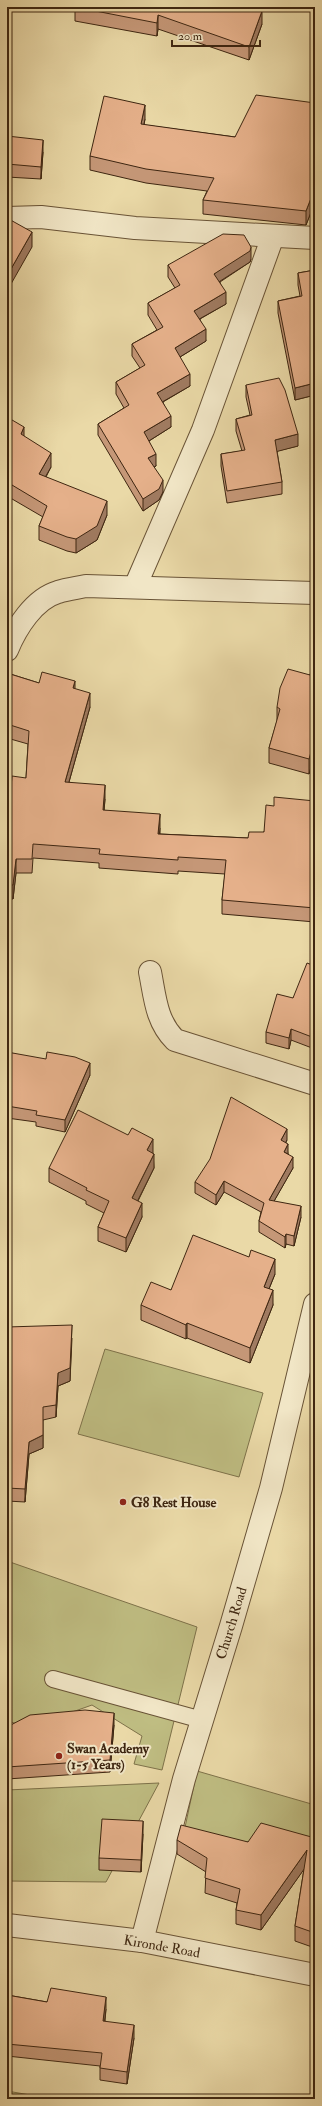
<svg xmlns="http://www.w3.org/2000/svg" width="322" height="2106" viewBox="0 0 322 2106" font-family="'IM FELL Double Pica',serif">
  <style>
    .green { fill: #bfbd82; stroke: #7e724a }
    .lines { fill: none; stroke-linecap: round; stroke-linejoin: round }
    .service-casing { stroke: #695336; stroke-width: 18 }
    .minor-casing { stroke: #695336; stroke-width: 24 }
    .service { stroke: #f1e6c6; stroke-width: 16 }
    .minor { stroke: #f1e6c6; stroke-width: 22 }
    .wall { fill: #c59777; stroke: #3e2611 }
    .shaded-wall { fill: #a07b61; stroke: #3e2611 }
    .building { fill: #e5b08a; stroke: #3e2611 }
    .poi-dot { fill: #8f2418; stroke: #f1e6c6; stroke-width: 1.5 }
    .labels { text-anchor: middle; stroke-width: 4; stroke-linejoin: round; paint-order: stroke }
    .poi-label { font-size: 14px; font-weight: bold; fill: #3e2611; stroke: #f1e6c6; text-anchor: start }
    .street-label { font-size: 14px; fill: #3e2611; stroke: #f1e6c6 }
  </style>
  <rect width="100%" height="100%" fill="#ead9a7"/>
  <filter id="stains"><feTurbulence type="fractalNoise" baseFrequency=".005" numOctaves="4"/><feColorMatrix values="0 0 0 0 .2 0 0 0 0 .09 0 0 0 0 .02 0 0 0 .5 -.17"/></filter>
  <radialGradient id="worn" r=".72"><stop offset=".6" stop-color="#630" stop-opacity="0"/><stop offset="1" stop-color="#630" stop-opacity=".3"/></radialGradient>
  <g class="green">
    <polygon points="105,1349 263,1393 239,1477 78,1434"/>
    <polygon points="7,1561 197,1627 162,1770 134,1764 142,1736 92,1705 30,1727 7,1721"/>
    <polygon points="197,1771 315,1805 315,1855 249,1852 184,1832"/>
    <polygon points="159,1783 106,1882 7,1881 7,1790"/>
    <polygon points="7,2091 36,2096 44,2099 7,2099"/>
  </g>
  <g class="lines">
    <defs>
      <polyline id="service" points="53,1679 202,1720"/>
      <g id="minor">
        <polyline points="7,218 41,217 135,228 315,238"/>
        <polyline points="135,587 203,430 273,236"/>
        <path d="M7,650C16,628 34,599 58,592C67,589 77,588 86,586L315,593"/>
        <path d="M150,972C155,997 156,1021 175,1040L315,1084"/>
        <polyline points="7,1925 142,1941 315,1975"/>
        <polyline points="142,1941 184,1779 231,1626 271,1488 315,1304"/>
      </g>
    </defs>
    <use href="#service" class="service-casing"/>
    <use href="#minor" class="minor-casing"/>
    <use href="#service" class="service"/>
    <use href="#minor" class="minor"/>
  </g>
  <g class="wall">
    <polygon points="75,7 262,24 249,60 158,29 157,36 75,21"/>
    <polygon points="315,103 315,202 306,225 203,214 203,200 207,191 146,183 90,170 90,156 145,119 144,125 235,137"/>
    <polygon points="7,136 43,152 41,179 7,177"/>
    <polygon points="251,259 250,262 220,282 226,304 200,319 206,341 180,357 190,386 163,402 171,427 149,441 156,466 154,467 163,492 159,500 143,511 98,435 98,424 124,408 116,394 116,382 140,368 132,356 132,344 157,330 148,315 148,303 175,288 168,277 168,265"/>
    <polygon points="315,270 315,356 314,356 315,362 315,395 295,400 278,313 278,301 300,296 298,285 298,273"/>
    <polygon points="246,385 298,446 277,451 282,482 282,494 227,503 221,466 221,454 242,451 236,431 236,419 250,415 246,397"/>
    <polygon points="7,417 51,467 46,477 107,515 97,540 76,553 67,551 39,540 39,526 43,517 7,496"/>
    <polygon points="315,661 315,753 309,774 269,763 269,748 277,721 277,707 310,675"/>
    <polygon points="7,673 39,683 75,689 90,707 69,782 105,799 104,810 160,828 160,834 248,838 264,832 274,806 315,801 315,922 222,914 222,900 225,874 178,871 178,874 99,868 99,863 33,858 32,873 16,873 13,899 7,899 7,788 11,788 26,778 28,744 7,738"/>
    <polygon points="315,966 315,1040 312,1048 291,1040 289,1049 266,1043 266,1032 293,998"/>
    <polygon points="7,1052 90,1075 65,1132 36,1126 36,1122 7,1118"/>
    <polygon points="287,1140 286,1142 288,1154 293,1168 274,1201 301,1217 294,1246 286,1244 285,1248 259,1232 259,1221 261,1212 224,1192 216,1205 195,1193 195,1182"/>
    <polygon points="153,1153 154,1168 138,1201 142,1217 126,1252 98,1241 98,1227 104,1213 86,1204 86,1201 49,1182 49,1168"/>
    <polygon points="275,1274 269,1289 273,1305 250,1363 187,1338 186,1339 141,1320 141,1305 171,1290"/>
    <polygon points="7,1327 72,1338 70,1381 58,1386 56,1417 43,1420 43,1448 29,1454 25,1502 7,1501"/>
    <polygon points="114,1725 110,1772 7,1779 7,1727"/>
    <polygon points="143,1834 141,1872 99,1870 99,1858"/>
    <polygon points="315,1838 315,1948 295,1941 295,1926 304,1869 261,1930 236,1924 236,1910 237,1903 205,1893 206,1872 177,1854 177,1840 248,1842"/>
    <polygon points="7,1995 47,2002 106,2009 105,2021 134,2038 127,2084 100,2080 100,2066 7,2056"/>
  </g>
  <g class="shaded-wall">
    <polygon points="262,11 262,24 249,60 249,47"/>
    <polygon points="158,15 158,29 157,36 157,23"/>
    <polygon points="145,105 145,119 141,138 141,124"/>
    <polygon points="43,140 43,152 41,179 41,167"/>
    <polygon points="315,188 315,202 306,225 306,211"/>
    <polygon points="32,232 32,247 7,291 7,276"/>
    <polygon points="251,247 251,259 250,262 214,285 214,274"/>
    <polygon points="226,292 226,304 194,322 194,311"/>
    <polygon points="206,329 206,341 175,360 175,348"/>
    <polygon points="190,374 190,386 157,405 157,393"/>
    <polygon points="315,383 315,395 295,400 295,388"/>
    <polygon points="171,416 171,427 144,444 144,432"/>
    <polygon points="24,427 24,441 21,434"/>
    <polygon points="298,434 298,446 275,452 275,440"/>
    <polygon points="51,453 51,467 39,488 39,474"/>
    <polygon points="156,454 156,466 148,470 148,458"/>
    <polygon points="163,480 163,492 159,500 143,511 143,499"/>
    <polygon points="107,501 107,515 97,540 76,553 76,539"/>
    <polygon points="75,681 75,695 73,688"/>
    <polygon points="90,693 90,707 65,796 65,782"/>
    <polygon points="315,738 315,753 309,774 309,759"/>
    <polygon points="105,785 105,799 103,824 103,810"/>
    <polygon points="160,814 160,828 158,848 158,834"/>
    <polygon points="16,859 16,873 13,899 13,885"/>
    <polygon points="315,1028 315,1040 312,1048 312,1037"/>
    <polygon points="291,1029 291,1040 289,1049 289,1038"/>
    <polygon points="90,1063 90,1075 65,1132 65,1120"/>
    <polygon points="287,1129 287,1140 281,1150 281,1140"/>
    <polygon points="153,1139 153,1153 147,1164 147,1150"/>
    <polygon points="288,1144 288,1154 284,1152"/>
    <polygon points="154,1154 154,1168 132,1212 132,1198"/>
    <polygon points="293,1157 293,1168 269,1210 269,1200"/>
    <polygon points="224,1181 224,1192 216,1205 216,1195"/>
    <polygon points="142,1203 142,1217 126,1252 126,1238"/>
    <polygon points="301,1206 301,1217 294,1246 294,1236"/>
    <polygon points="286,1234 286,1244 285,1248 285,1237"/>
    <polygon points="275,1259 275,1274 264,1301 264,1287"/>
    <polygon points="273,1290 273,1305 250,1363 250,1348"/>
    <polygon points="187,1323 187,1338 186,1339 186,1325"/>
    <polygon points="72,1325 70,1381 58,1386 56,1417 56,1405 58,1373"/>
    <polygon points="43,1435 43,1448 29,1454 25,1502 25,1489 29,1442"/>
    <polygon points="114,1713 114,1725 110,1772 110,1760"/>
    <polygon points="143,1821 143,1834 141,1872 141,1860"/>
    <polygon points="307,1850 307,1865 261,1930 261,1915"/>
    <polygon points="106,1997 106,2009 103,2033 103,2021"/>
    <polygon points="134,2025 134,2038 127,2084 127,2072"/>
  </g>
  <g class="building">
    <polygon points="75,7 252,7 262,11 249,47 158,15 157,23"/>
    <polygon points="256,95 315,103 315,188 306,211 203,200 214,178 146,169 90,156 104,96 145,105 141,124 235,137"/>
    <polygon points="7,136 43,140 41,167 7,164"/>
    <polygon points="7,218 32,232 7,276"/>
    <polygon points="223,234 244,235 251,247 250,251 214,274 226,292 194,311 206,329 175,348 190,374 157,393 171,416 144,432 156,454 148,458 163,480 159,489 143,499 98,424 129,405 116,382 145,365 132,344 163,327 148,303 180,285 168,265"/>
    <polygon points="315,270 315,344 311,345 315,362 315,383 295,388 278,301 302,296 298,273"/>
    <polygon points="279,378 285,390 298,434 275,440 282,482 227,491 221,454 245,450 236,419 252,415 246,385"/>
    <polygon points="7,417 24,427 21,434 51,453 39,474 107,501 97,526 76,539 67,537 39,526 47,506 7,482"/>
    <polygon points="314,661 315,661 315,738 309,759 269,748 280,709 277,707 280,688 288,669 310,675"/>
    <polygon points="42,672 75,681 73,688 90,693 65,782 105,785 103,810 160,814 158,834 248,838 249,832 264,832 266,805 274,806 274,797 315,801 315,908 222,900 226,860 178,857 178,860 99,854 100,849 33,844 32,859 16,859 13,885 7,885 7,788 11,788 12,776 26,778 29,731 7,724 7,673 39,683"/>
    <polygon points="307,963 315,966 315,1028 312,1037 291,1029 289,1038 266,1032 277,994 293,998"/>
    <polygon points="7,1052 46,1059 47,1052 75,1057 90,1063 65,1120 36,1115 37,1111 7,1106"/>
    <polygon points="231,1097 287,1129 281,1140 288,1144 284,1152 293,1157 269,1200 301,1206 294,1236 286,1234 285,1237 259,1221 264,1203 224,1181 216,1195 195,1182 210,1159"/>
    <polygon points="78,1110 128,1135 132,1128 153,1139 147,1150 154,1154 132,1198 142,1203 126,1238 98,1227 109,1201 86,1190 87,1188 49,1168"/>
    <polygon points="193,1235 249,1257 251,1250 275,1259 264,1287 273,1290 250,1348 187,1323 186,1325 141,1305 151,1282 171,1290"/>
    <polygon points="72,1325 70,1368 58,1373 56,1405 43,1407 43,1435 29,1442 25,1489 7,1488 7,1327"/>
    <polygon points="85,1710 114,1713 110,1760 7,1767 7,1727 30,1715"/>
    <polygon points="102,1819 143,1821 141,1860 99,1858"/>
    <polygon points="261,1823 315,1838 315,1933 295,1926 307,1850 261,1915 236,1910 240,1889 205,1878 207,1858 177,1840 181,1825 248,1842"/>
    <polygon points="51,1988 106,1997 103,2021 134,2025 127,2072 100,2068 102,2053 7,2044 7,1995 47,2002"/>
  </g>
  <g class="poi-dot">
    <circle cx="123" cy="1502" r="4"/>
    <circle cx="59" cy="1756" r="4"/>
  </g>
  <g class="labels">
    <g class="poi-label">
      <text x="131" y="1507">G8 Rest House</text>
      <text x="67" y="1753">Swan Academy<tspan x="67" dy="16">(1-5 Years)</tspan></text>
    </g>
    <g class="street-label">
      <text transform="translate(231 1623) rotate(-73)" y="5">Church Road</text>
      <text transform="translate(162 1946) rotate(10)" y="5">Kironde Road</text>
    </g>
  </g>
  <rect width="322" height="2106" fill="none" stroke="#ead9a7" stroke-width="24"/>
  <rect x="8" y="8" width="306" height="2090" fill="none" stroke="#3e2611" stroke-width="2"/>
  <rect x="12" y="12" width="298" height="2082" fill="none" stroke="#3e2611"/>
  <path d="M172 40v6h88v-6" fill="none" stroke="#3e2611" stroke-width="2"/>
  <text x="178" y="40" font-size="12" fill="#3e2611" stroke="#f1e6c6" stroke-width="3" paint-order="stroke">20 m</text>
  <rect width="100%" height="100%" filter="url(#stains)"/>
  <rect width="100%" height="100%" fill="url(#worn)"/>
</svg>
